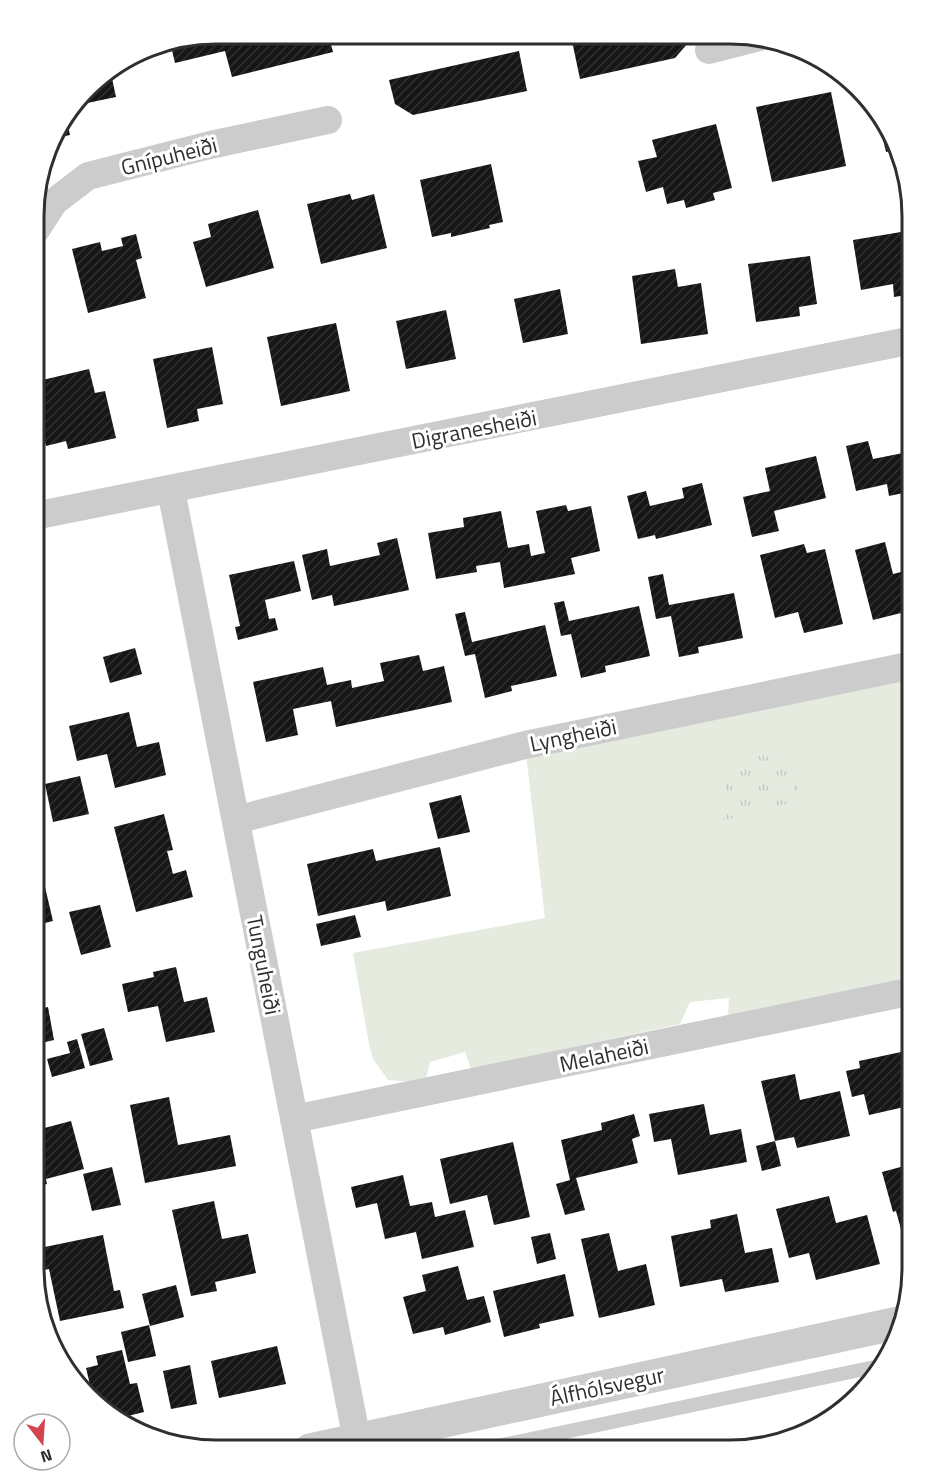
<svg xmlns="http://www.w3.org/2000/svg" width="946" height="1484" viewBox="0 0 946 1484" font-family="'Titillium Web',sans-serif">
  <style>
    .grass { fill: #e5ebdf }
    .park { fill: url(#park-tufts) }
    .building { fill: url(#building-hatch) }
    .lines { fill: none; stroke-linecap: round; stroke-linejoin: round }
    .service { stroke: #ccc; stroke-width: 14 }
    .minor { stroke: #ccc; stroke-width: 28 }
    .tertiary { stroke: #ccc; stroke-width: 33 }
    .labels { text-anchor: middle; stroke-width: 6; stroke-linejoin: round; paint-order: stroke }
    .street-label { font-size: 22px; fill: #2f2f2f; stroke: #fff }
    .rim { fill: none; stroke: #2f2f2f; stroke-width: 3 }
  </style>
  <defs>
    <pattern id="park-tufts" width="24" height="20" patternUnits="userSpaceOnUse" patternTransform="scale(1.5)"><rect width="24" height="20" fill="#e5ebdf"/><path d="M3 7l-1-3M5 7V3M7 7l1-3M15 17l-1-3M17 17v-4M19 17l1-3" fill="none" stroke="#c5cac0"/></pattern>
    <pattern id="building-hatch" width="6" height="6" patternUnits="userSpaceOnUse" patternTransform="scale(1.5)"><rect width="6" height="6" fill="#161616"/><path d="M-1 1l2-2M0 6l6-6M5 7l2-2" fill="none" stroke="#303030"/></pattern>
  </defs>
  <rect width="100%" height="100%" fill="#fff"/>
  <polygon class="grass" points="913,674 913,983 728,1015 729,998 690,1002 680,1024 471,1069 465,1052 430,1062 425,1083 388,1080 373,1059 369,1044 353,953 545,918 525,745"/>
  <polygon class="park" points="760,754 797,766 797,801 724,820 726,785"/>
  <g class="building">
    <polygon points="215,33 328,33 333,52 232,77 225,51 175,63 170,42"/>
    <polygon points="603,34 686,34 688,43 675,58 580,79 572,41"/>
    <polygon points="519,51 527,91 413,115 395,104 389,80"/>
    <polygon points="110,69 116,97 73,106 95,78"/>
    <polygon points="831,92 846,166 772,182 756,107"/>
    <polygon points="66,117 70,135 51,139 52,134"/>
    <polygon points="878,118 899,145 900,149 886,152"/>
    <polygon points="716,124 732,188 713,193 715,200 686,208 684,200 667,204 663,187 646,192 638,161 657,157 652,140"/>
    <polygon points="491,164 503,222 489,225 490,228 451,237 451,233 432,237 420,180"/>
    <polygon points="350,194 352,200 374,194 387,248 321,264 307,204"/>
    <polygon points="258,210 274,268 206,287 193,242 211,237 208,224"/>
    <polygon points="913,230 913,294 894,297 893,284 861,290 853,240"/>
    <polygon points="136,234 142,258 136,260 146,298 88,313 72,249 100,242 102,251 123,246 121,238"/>
    <polygon points="810,256 817,304 799,307 800,316 756,322 748,264"/>
    <polygon points="675,269 678,287 701,283 708,334 641,344 632,276"/>
    <polygon points="560,289 568,334 523,343 514,299"/>
    <polygon points="446,310 456,359 406,369 396,321"/>
    <polygon points="336,323 350,391 281,406 267,337"/>
    <polygon points="212,347 223,404 197,409 199,421 167,428 153,359"/>
    <polygon points="89,369 95,393 105,391 116,438 68,449 66,441 46,446 34,396 34,382"/>
    <polygon points="868,441 873,459 913,451 913,491 889,496 887,484 856,491 846,446"/>
    <polygon points="816,456 826,498 774,511 779,531 752,537 743,497 770,491 765,468"/>
    <polygon points="702,483 712,525 656,539 655,535 638,539 627,496 646,491 650,506 684,498 682,488"/>
    <polygon points="566,505 568,511 591,506 600,551 571,558 575,574 504,588 500,562 476,566 477,572 436,579 428,533 464,527 463,518 501,511 508,548 529,544 531,556 545,553 536,511"/>
    <polygon points="397,538 409,590 334,606 332,595 312,600 302,555 327,549 330,566 380,555 377,543"/>
    <polygon points="885,542 893,574 913,569 913,605 904,608 905,612 873,620 855,550"/>
    <polygon points="804,544 807,553 825,549 843,624 804,633 798,612 775,618 760,555"/>
    <polygon points="294,561 301,591 265,600 269,619 275,618 278,630 238,640 235,627 240,626 229,575"/>
    <polygon points="663,574 669,605 734,593 743,638 698,647 699,653 679,657 671,616 656,619 648,577"/>
    <polygon points="564,601 569,621 639,606 650,656 605,666 606,672 581,678 571,634 561,636 554,603"/>
    <polygon points="465,612 472,642 545,625 557,676 511,686 512,691 485,698 475,654 465,656 455,614"/>
    <polygon points="135,648 142,674 110,683 103,657"/>
    <polygon points="419,655 423,671 444,666 452,702 336,727 331,701 293,709 298,735 266,742 253,682 323,667 327,685 351,680 352,688 384,681 380,663"/>
    <polygon points="129,712 137,747 159,742 166,775 115,788 107,754 77,761 69,726"/>
    <polygon points="80,776 89,814 53,822 45,784"/>
    <polygon points="461,795 470,832 438,839 429,803"/>
    <polygon points="164,814 173,850 167,851 173,874 186,870 193,897 136,912 114,827"/>
    <polygon points="440,847 451,896 387,911 385,901 318,916 307,864 373,849 376,861"/>
    <polygon points="41,870 53,921 33,926 34,872"/>
    <polygon points="100,905 111,947 81,955 69,912"/>
    <polygon points="355,915 361,937 321,946 316,924"/>
    <polygon points="176,967 184,1002 207,997 215,1032 166,1042 158,1006 128,1012 122,984 154,977 153,972"/>
    <polygon points="48,1007 54,1040 33,1045 33,1010"/>
    <polygon points="104,1028 113,1060 90,1066 81,1034"/>
    <polygon points="77,1039 85,1068 52,1077 47,1059 70,1053 67,1042"/>
    <polygon points="901,1052 904,1064 913,1062 913,1105 869,1115 864,1094 852,1097 846,1071 860,1068 859,1061"/>
    <polygon points="795,1074 800,1100 840,1091 850,1136 797,1148 794,1137 775,1141 761,1081"/>
    <polygon points="169,1097 178,1145 230,1135 236,1166 145,1183 130,1105"/>
    <polygon points="704,1104 710,1135 741,1129 747,1162 678,1175 671,1139 654,1142 649,1114"/>
    <polygon points="634,1114 640,1136 632,1139 638,1163 576,1178 585,1210 565,1215 556,1184 570,1180 561,1140 602,1130 601,1123"/>
    <polygon points="71,1121 84,1169 46,1179 47,1184 33,1187 33,1131"/>
    <polygon points="775,1141 781,1166 762,1171 756,1146"/>
    <polygon points="513,1142 530,1217 494,1225 487,1195 450,1204 440,1159"/>
    <polygon points="908,1165 913,1182 913,1247 906,1248 896,1211 893,1212 882,1172"/>
    <polygon points="112,1167 121,1205 92,1211 83,1174"/>
    <polygon points="403,1175 410,1206 432,1202 435,1217 465,1210 474,1247 422,1259 416,1232 385,1239 377,1203 356,1208 351,1187"/>
    <polygon points="829,1196 836,1223 867,1215 880,1264 816,1280 809,1253 789,1258 776,1209"/>
    <polygon points="214,1201 222,1239 248,1234 256,1273 215,1282 217,1291 191,1296 172,1210"/>
    <polygon points="737,1214 745,1253 772,1248 779,1282 725,1292 722,1279 680,1287 671,1236 711,1228 710,1220"/>
    <polygon points="550,1233 556,1259 537,1264 531,1237"/>
    <polygon points="609,1233 618,1271 646,1264 655,1305 599,1318 581,1239"/>
    <polygon points="103,1235 114,1291 120,1290 124,1308 60,1321 49,1269 39,1271 35,1249"/>
    <polygon points="458,1266 467,1300 484,1296 491,1322 445,1335 443,1327 413,1334 403,1297 426,1291 422,1275"/>
    <polygon points="565,1274 574,1316 539,1324 540,1328 504,1337 493,1291"/>
    <polygon points="176,1285 184,1317 150,1326 142,1294"/>
    <polygon points="149,1325 156,1356 128,1362 121,1332"/>
    <polygon points="277,1346 286,1384 219,1398 211,1361"/>
    <polygon points="122,1350 130,1384 137,1383 144,1412 124,1417 125,1420 122,1421 105,1414 87,1390 91,1389 86,1368 98,1365 96,1356"/>
    <polygon points="190,1365 197,1404 171,1409 163,1371"/>
  </g>
  <g class="lines">
    <polyline class="service" points="479,1450 884,1365"/>
    <g class="minor">
      <polyline points="709,50 760,37"/>
      <polyline points="34,233 54,202 88,176 210,145 328,120"/>
      <polyline points="171,490 357,1440"/>
      <polyline points="34,516 913,340"/>
      <polyline points="236,820 525,745 913,665"/>
      <polyline points="294,1119 913,991"/>
    </g>
    <polyline class="tertiary" points="310,1450 903,1322"/>
  </g>
  <g class="labels">
    <g class="street-label">
      <text transform="translate(169 156) rotate(-14)" y="8">Gnípuheiði</text>
      <text transform="translate(474 429) rotate(-11)" y="8">Digranesheiði</text>
      <text transform="translate(573 735) rotate(-12)" y="8">Lyngheiði</text>
      <text transform="translate(264 965) rotate(79)" y="8">Tunguheiði</text>
      <text transform="translate(604 1055) rotate(-12)" y="8">Melaheiði</text>
      <text transform="translate(607 1386) rotate(-12)" y="8">Álfhólsvegur</text>
    </g>
  </g>
  <path d="M0 0H946V1484H0ZM216 44H730A172 172 0 0 1 902 216V1268A172 172 0 0 1 730 1440H216A172 172 0 0 1 44 1268V216A172 172 0 0 1 216 44Z" fill="#fff" fill-rule="evenodd"/>
  <path class="rim" d="M216 44H730A172 172 0 0 1 902 216V1268A172 172 0 0 1 730 1440H216A172 172 0 0 1 44 1268V216A172 172 0 0 1 216 44Z"/>
  <g transform="translate(42 1442) rotate(163)"><circle r="28" fill="#ffffff" stroke="#acacac" stroke-width="1.5"/>
  <path d="M0-4.5L10 22L0 15L-10 22Z" fill="#d4444e"/>
  <text y="-9" font-size="16" font-weight="bold" text-anchor="middle" fill="#2f2f2f">N</text>
  </g>
</svg>
